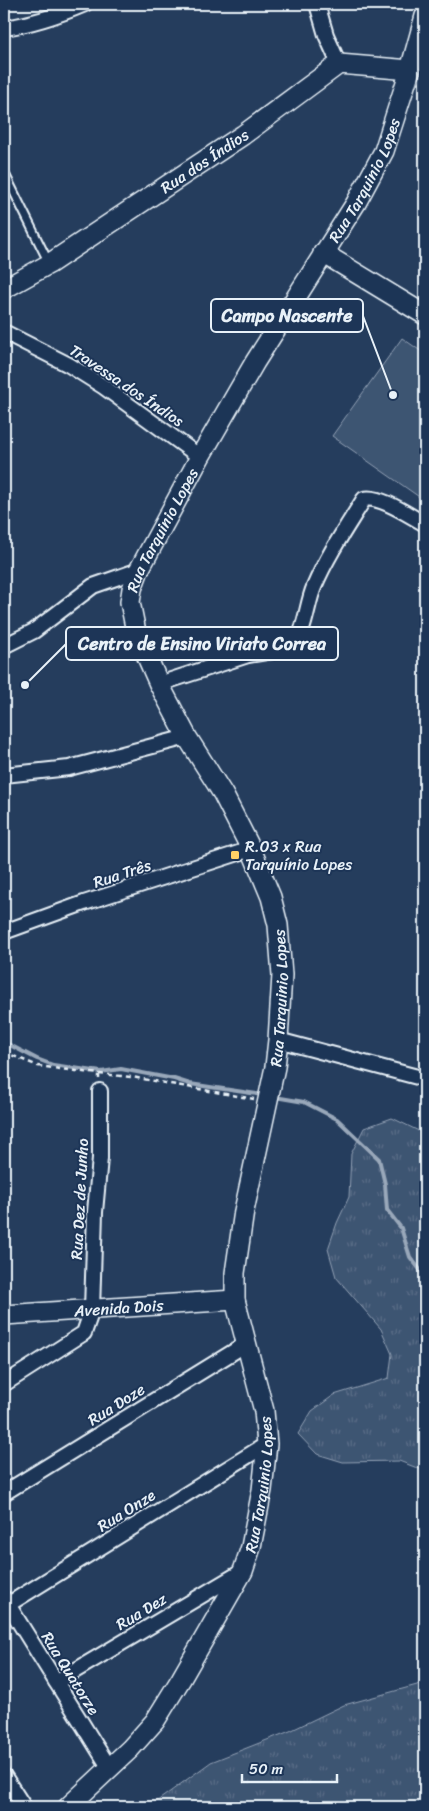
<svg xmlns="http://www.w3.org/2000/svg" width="429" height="1811" viewBox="0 0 429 1811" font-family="Sriracha,sans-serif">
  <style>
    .grass { fill: url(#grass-tufts); stroke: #93a2b5 }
    .park { fill: #3e5472; stroke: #93a2b5 }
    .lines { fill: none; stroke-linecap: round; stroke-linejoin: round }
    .stream { stroke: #99a8ba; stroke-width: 4 }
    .lane-casing { stroke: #e8f1f8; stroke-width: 11 }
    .street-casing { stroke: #e8f1f8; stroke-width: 18 }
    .secondary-casing { stroke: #e8f1f8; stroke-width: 22 }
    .path { stroke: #e8f1f8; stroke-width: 2.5; stroke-dasharray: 5 4; stroke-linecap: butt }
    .lane { stroke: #1d3557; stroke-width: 7 }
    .street { stroke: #1d3557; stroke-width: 14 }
    .secondary { stroke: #1d3557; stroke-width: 19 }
    .poi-dot { fill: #ffd166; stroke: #1d3557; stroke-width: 2 }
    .labels { text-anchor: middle; stroke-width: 4; stroke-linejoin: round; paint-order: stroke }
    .street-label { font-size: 16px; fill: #e8f1f8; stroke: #1d3557 }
    .poi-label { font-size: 16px; fill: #e8f1f8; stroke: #1d3557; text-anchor: start }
    .leader { fill: none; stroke: #e8f1f8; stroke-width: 2 }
    .callout-dot { fill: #e8f1f8; stroke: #1d3557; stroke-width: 2 }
    .callout { fill: #1d3557; stroke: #e8f1f8; stroke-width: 2 }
    .callout-label { font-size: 18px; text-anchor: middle; font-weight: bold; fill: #e8f1f8 }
  </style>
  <defs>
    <pattern id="grass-tufts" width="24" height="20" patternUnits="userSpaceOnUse" patternTransform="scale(1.25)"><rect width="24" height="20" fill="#3e5472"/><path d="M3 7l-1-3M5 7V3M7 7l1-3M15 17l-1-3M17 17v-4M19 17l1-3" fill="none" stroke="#5a6d87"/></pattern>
  </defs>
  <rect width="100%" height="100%" fill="#253d5d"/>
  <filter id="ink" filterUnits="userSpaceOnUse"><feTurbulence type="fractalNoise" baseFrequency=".02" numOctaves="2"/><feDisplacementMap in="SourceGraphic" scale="10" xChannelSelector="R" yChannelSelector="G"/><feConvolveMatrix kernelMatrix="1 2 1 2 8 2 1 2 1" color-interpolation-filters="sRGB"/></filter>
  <g filter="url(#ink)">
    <g class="grass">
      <polygon points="392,1118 425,1134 425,1471 399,1461 343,1462 317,1454 298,1434 312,1411 334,1395 389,1378 392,1354 381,1329 336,1277 328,1249 337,1223 349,1197 351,1154 364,1128"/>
      <polygon points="425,1679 425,1807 149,1807 211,1762 290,1731 344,1705 417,1685"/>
    </g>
    <polygon class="park" points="402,338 425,354 425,501 332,436"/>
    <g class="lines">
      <g class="stream">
        <polyline points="4,1042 37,1059 53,1065 101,1072 121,1069 174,1079 190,1084 263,1095"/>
        <polyline points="275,1097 304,1102 337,1119 379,1159 385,1184 387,1210 401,1228 410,1257 425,1276"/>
      </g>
      <defs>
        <polyline id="lane" points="4,172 45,255"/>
        <g id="street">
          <polyline points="317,4 326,35 339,64"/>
          <path d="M4,28C32,24 59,15 85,4"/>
          <polyline points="4,332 69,365 104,387 200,457"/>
          <polyline points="4,646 34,631 93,586 139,570"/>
          <path d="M159,684L248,655L291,648C306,633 306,606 314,587C327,556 346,528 364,499C380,495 410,516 425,524"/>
          <polyline points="4,775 69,768 187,737"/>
          <polyline points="4,932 84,903 251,849"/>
          <polyline points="278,1040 425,1079"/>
          <polyline points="4,1384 84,1333 92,1310 95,1212 100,1158 100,1091"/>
          <polyline points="4,1493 246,1344"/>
          <polyline points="4,1598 109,1767"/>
          <polyline points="4,1607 267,1444"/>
          <polyline points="56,1682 243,1571"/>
          <polyline points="4,1776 24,1807"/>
        </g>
        <g id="secondary">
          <polyline points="323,253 425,315"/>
          <path id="s1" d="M4,289L49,264L243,135L339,64L410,70"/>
          <path id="s2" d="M4,1315L235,1300"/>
          <path id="s3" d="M68,1807L130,1749L155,1721L181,1679L243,1571L251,1547L262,1490L267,1444L264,1411L235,1300V1273L244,1211L275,1067L278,1040L282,975L278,925L271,897L251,849L223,794L187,737L159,684L136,632L130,602L132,589L139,570L200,457L255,362L356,203L384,151L410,70L425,16"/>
        </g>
      </defs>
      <use href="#lane" class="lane-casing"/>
      <use href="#street" class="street-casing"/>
      <use href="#secondary" class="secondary-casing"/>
      <g class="path">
        <polyline points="4,1052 38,1066 99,1074 99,1079"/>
        <polyline points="99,1074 132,1077 254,1099"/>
      </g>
      <use href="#lane" class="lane"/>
      <use href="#street" class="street"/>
      <use href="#secondary" class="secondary"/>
    </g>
  </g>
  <rect class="poi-dot" x="230" y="850" width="10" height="10" rx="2.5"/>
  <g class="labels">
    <g class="street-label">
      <text dy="6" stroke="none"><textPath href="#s1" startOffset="238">Rua dos Índios</textPath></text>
      <text dy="6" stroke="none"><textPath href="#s3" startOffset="1795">Rua Tarquinio Lopes</textPath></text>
      <text transform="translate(127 385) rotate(34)" y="6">Travessa dos Índios</text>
      <text dy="6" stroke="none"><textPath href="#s3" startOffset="1390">Rua Tarquinio Lopes</textPath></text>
      <text transform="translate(122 873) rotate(-18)" y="6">Rua Três</text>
      <text dy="6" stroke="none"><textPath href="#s3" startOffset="880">Rua Tarquinio Lopes</textPath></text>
      <text transform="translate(79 1199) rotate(-87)" y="6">Rua Dez de Junho</text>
      <text dy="6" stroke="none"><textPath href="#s2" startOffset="115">Avenida Dois</textPath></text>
      <text transform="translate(116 1404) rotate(-32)" y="6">Rua Doze</text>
      <text dy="6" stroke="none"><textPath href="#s3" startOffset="385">Rua Tarquinio Lopes</textPath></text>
      <text transform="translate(126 1510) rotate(-32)" y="6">Rua Onze</text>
      <text transform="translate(141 1611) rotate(-31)" y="6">Rua Dez</text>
      <text transform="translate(71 1673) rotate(58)" y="6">Rua Quatorze</text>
    </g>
    <g class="poi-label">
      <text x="245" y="852">R.03 x Rua<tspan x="245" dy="18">Tarquínio Lopes</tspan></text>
    </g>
  </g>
  <path class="leader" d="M393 395L363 316M25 685L66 644"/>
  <g class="callout-dot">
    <circle cx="393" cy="395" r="5"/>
    <circle cx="25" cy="685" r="5"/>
  </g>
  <g class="callout">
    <rect x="211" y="299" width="152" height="33" rx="5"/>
    <rect x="66" y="627" width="272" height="33" rx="5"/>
  </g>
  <g class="callout-label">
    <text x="287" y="322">Campo Nascente</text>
    <text x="202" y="650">Centro de Ensino Viriato Correa</text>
  </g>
  <rect width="429" height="1811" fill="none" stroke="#1d3557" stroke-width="20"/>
  <rect x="10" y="10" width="409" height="1791" fill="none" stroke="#e8f1f8" stroke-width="2" filter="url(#ink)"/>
  <path d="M242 1774v8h95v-8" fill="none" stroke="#e8f1f8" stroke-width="2.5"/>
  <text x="249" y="1774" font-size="15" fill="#e8f1f8" stroke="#1d3557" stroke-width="4" paint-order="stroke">50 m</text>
</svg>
